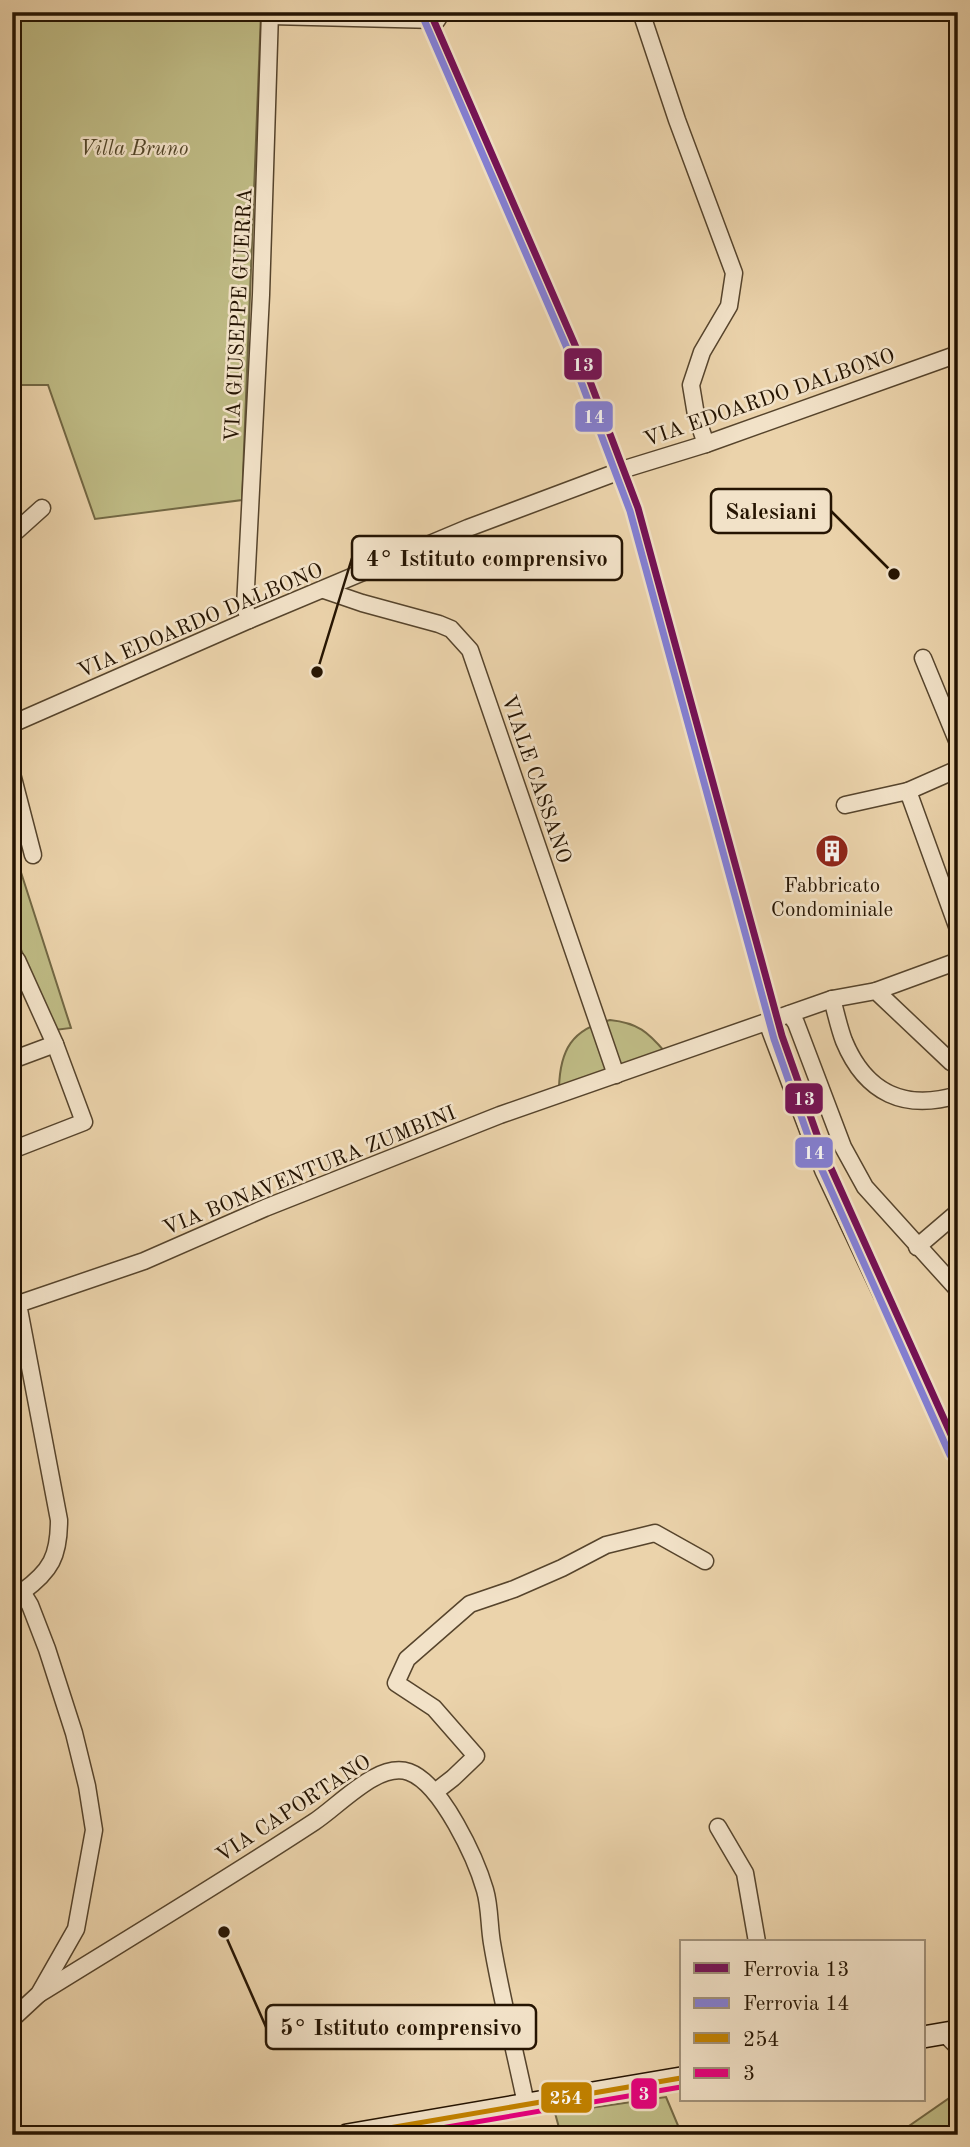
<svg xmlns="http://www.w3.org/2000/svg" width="970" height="2147" viewBox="0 0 970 2147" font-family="'Old Standard TT',serif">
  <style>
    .green { fill: #beba84; stroke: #726743; stroke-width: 2 }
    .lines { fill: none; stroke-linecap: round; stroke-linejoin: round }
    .street-casing { stroke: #56442c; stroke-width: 19 }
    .secondary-casing { stroke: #251402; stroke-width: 24 }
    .street { stroke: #f2e2c8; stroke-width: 16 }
    .secondary { stroke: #f2e2c8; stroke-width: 21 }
    .bus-1-casing { stroke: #f2e2c8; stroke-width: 10 }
    .bus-2-casing { stroke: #f2e2c8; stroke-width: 10 }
    .bus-1 { stroke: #c28200; stroke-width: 5 }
    .bus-2 { stroke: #e5007d; stroke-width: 5 }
    .rail-1-casing { stroke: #f2e2c8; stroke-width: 12 }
    .rail-2-casing { stroke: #f2e2c8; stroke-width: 12 }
    .rail-1 { stroke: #751056; stroke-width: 7 }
    .rail-2 { stroke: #8480d7; stroke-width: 7 }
    .labels { text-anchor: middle; stroke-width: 5; stroke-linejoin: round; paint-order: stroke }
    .park-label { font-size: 21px; font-style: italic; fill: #534629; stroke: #f2e2c8 }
    .street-label { font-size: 21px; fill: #251402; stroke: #f2e2c8 }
    .poi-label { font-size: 21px; fill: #251402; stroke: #f2e2c8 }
    .leader { fill: none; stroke: #251402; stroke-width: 2.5 }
    .callout-dot { fill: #251402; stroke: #f2e2c8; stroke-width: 2.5 }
    .callout { fill: #f2e2c8; stroke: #251402; stroke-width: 2.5 }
    .callout-label { font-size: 23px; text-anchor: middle; font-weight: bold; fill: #251402 }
    .line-badge { stroke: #f2e2c8; stroke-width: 2.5 }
    .badge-label { font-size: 19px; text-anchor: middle; font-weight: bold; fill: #fff }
  </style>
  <rect width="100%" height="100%" fill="#ebd3ab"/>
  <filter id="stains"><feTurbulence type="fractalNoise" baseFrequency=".00286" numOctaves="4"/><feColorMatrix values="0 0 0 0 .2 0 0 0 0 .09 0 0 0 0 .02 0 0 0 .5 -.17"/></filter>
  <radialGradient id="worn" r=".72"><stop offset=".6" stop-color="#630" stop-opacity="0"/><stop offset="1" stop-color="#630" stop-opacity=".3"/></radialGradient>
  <g class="green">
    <polygon points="12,12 261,12 242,500 95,519 48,385 12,385"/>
    <polygon points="18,863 71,1028 55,1030 19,945 12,947 12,866"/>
    <path d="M610,1020C638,1023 648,1032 665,1052L559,1088C560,1050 572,1029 610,1020Z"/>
    <polygon points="958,2092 958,2135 896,2135"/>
    <polygon points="666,2097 682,2135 561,2135 555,2113"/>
  </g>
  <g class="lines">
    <defs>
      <g id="street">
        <polyline points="641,12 677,120 734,273 729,306 702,352 691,385 696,415 706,444"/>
        <polyline points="270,16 437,20 442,12"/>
        <polyline points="12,535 42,508"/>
        <polyline points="324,590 362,603 439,624 451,629 470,650 616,1075"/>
        <polyline points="249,620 245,607 261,295 270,12"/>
        <polyline points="923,658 958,743"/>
        <polyline points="12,724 249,620 468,528 628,468 706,444 958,354"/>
        <polyline points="12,774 33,855"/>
        <polyline points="908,791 958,769"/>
        <polyline points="845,805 908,791 958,929"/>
        <polyline points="12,962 17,960 55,1044 84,1122 12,1150"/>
        <polyline points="876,991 958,961"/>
        <path d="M832,999C836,1013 839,1028 844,1041C866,1094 905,1111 958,1095"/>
        <polyline points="790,1014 796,1023 843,1147 865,1187 958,1290"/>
        <polyline points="767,1022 823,1170 882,1295"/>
        <polyline points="12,1060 55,1044"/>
        <polyline points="917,1247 958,1212"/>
        <path d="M22,1592C51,1571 59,1556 59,1520L18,1304L144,1261L265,1208L500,1115L832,999L876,991L951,1062L958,1066"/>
        <polyline points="435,1792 453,1778 476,1756 434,1708 396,1683 407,1659 470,1604 514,1589 562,1568 606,1545 655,1533 705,1561"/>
        <polyline points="718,1827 745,1873 757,1942"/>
        <path d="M39,1994C131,1937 224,1881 314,1822C339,1806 378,1761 409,1772C442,1784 476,1859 485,1890C490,1907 489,1926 492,1943C501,1997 515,2051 526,2104"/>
        <polyline points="12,2019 39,1994 76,1929 94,1830 87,1786 74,1733 47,1649 30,1605 22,1592"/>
        <polyline points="944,2033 958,2047"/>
      </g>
      <g id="secondary">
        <polyline points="923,2037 958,2031"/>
        <polyline points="347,2135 681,2078"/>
      </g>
    </defs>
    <use href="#street" class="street-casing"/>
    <use href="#secondary" class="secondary-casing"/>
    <use href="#street" class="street"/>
    <use href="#secondary" class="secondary"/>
    <defs>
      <polyline id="bus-1" points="348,2135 681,2078"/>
      <polyline id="bus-2" points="400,2135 681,2087"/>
    </defs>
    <use href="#bus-1" class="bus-1-casing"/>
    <use href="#bus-2" class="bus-2-casing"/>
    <use href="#bus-1" class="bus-1"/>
    <use href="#bus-2" class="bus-2"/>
    <defs>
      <polyline id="rail-1" points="430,12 585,368 638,508 782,1036 821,1146 958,1450"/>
      <polyline id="rail-2" points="422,15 577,371 630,511 774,1039 813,1150 950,1455"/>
    </defs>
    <use href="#rail-1" class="rail-1-casing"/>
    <use href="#rail-2" class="rail-2-casing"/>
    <use href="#rail-1" class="rail-1"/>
    <use href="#rail-2" class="rail-2"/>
  </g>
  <defs>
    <symbol id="building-disc" viewBox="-11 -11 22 22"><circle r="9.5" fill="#8f2418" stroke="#f2e2c8"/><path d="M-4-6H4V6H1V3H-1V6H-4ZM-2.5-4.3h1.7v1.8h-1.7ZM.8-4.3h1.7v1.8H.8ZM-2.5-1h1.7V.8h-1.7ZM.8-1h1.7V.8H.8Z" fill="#fff"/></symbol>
  </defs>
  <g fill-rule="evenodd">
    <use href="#building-disc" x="813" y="832" width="38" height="38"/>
  </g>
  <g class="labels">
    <g class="park-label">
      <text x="134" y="155">Villa Bruno</text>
    </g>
    <g class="street-label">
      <text transform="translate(238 315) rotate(-87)" y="7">VIA GIUSEPPE GUERRA</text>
      <text transform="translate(769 397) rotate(-19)" y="7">VIA EDOARDO DALBONO</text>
      <text transform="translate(200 620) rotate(-23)" y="7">VIA EDOARDO DALBONO</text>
      <text transform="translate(537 779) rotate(71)" y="7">VIALE CASSANO</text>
      <text transform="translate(309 1170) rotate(-22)" y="7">VIA BONAVENTURA ZUMBINI</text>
      <text transform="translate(293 1808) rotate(-33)" y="7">VIA CAPORTANO</text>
    </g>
    <g class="poi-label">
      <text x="832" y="892">Fabbricato<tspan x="832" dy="24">Condominiale</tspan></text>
    </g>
  </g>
  <path class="leader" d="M894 574L831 511M317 672L352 558M224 1932L266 2027"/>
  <g class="callout-dot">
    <circle cx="894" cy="574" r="7"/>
    <circle cx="317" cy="672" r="7"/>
    <circle cx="224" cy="1932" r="7"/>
  </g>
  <g class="callout">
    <rect x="711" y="489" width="120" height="44" rx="7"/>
    <rect x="352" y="536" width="270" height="44" rx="7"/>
    <rect x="266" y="2005" width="270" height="44" rx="7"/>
  </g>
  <g class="callout-label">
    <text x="771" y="519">Salesiani</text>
    <text x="487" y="566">4° Istituto comprensivo</text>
    <text x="401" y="2035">5° Istituto comprensivo</text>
  </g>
  <g class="line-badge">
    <rect x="563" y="347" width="40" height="34" rx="7" fill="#751056"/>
    <rect x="574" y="400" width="40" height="33" rx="7" fill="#8480d7"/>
    <rect x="784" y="1082" width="40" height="33" rx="7" fill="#751056"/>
    <rect x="794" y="1136" width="40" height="33" rx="7" fill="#8480d7"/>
    <rect x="630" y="2077" width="28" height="33" rx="7" fill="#e5007d"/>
    <rect x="540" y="2081" width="53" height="33" rx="7" fill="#c28200"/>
  </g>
  <g class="badge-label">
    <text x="583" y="371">13</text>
    <text x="594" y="423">14</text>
    <text x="804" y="1105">13</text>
    <text x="814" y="1159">14</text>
    <text x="644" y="2100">3</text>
    <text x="566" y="2104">254</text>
  </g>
  <rect width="970" height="2147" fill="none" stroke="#ebd3ab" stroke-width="42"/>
  <rect x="14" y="14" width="942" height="2119" fill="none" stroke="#251402" stroke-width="3.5"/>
  <rect x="21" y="21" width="928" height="2105" fill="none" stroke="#251402" stroke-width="2"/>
  <rect x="680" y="1940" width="245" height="161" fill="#f2e2c8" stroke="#a09079" stroke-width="2"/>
  <rect x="694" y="1963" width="35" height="10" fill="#751056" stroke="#a09079" stroke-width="2"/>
  <text x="743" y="1976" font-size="21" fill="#251402">Ferrovia 13</text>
  <rect x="694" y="1998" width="35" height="10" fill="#8480d7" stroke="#a09079" stroke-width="2"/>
  <text x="743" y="2010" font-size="21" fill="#251402">Ferrovia 14</text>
  <rect x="694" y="2033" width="35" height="10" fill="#c28200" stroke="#a09079" stroke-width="2"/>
  <text x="743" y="2046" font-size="21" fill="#251402">254</text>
  <rect x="694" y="2068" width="35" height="10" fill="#e5007d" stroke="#a09079" stroke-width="2"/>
  <text x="743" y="2080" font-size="21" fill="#251402">3</text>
  <rect width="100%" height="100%" filter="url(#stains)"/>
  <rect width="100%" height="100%" fill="url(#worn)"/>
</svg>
